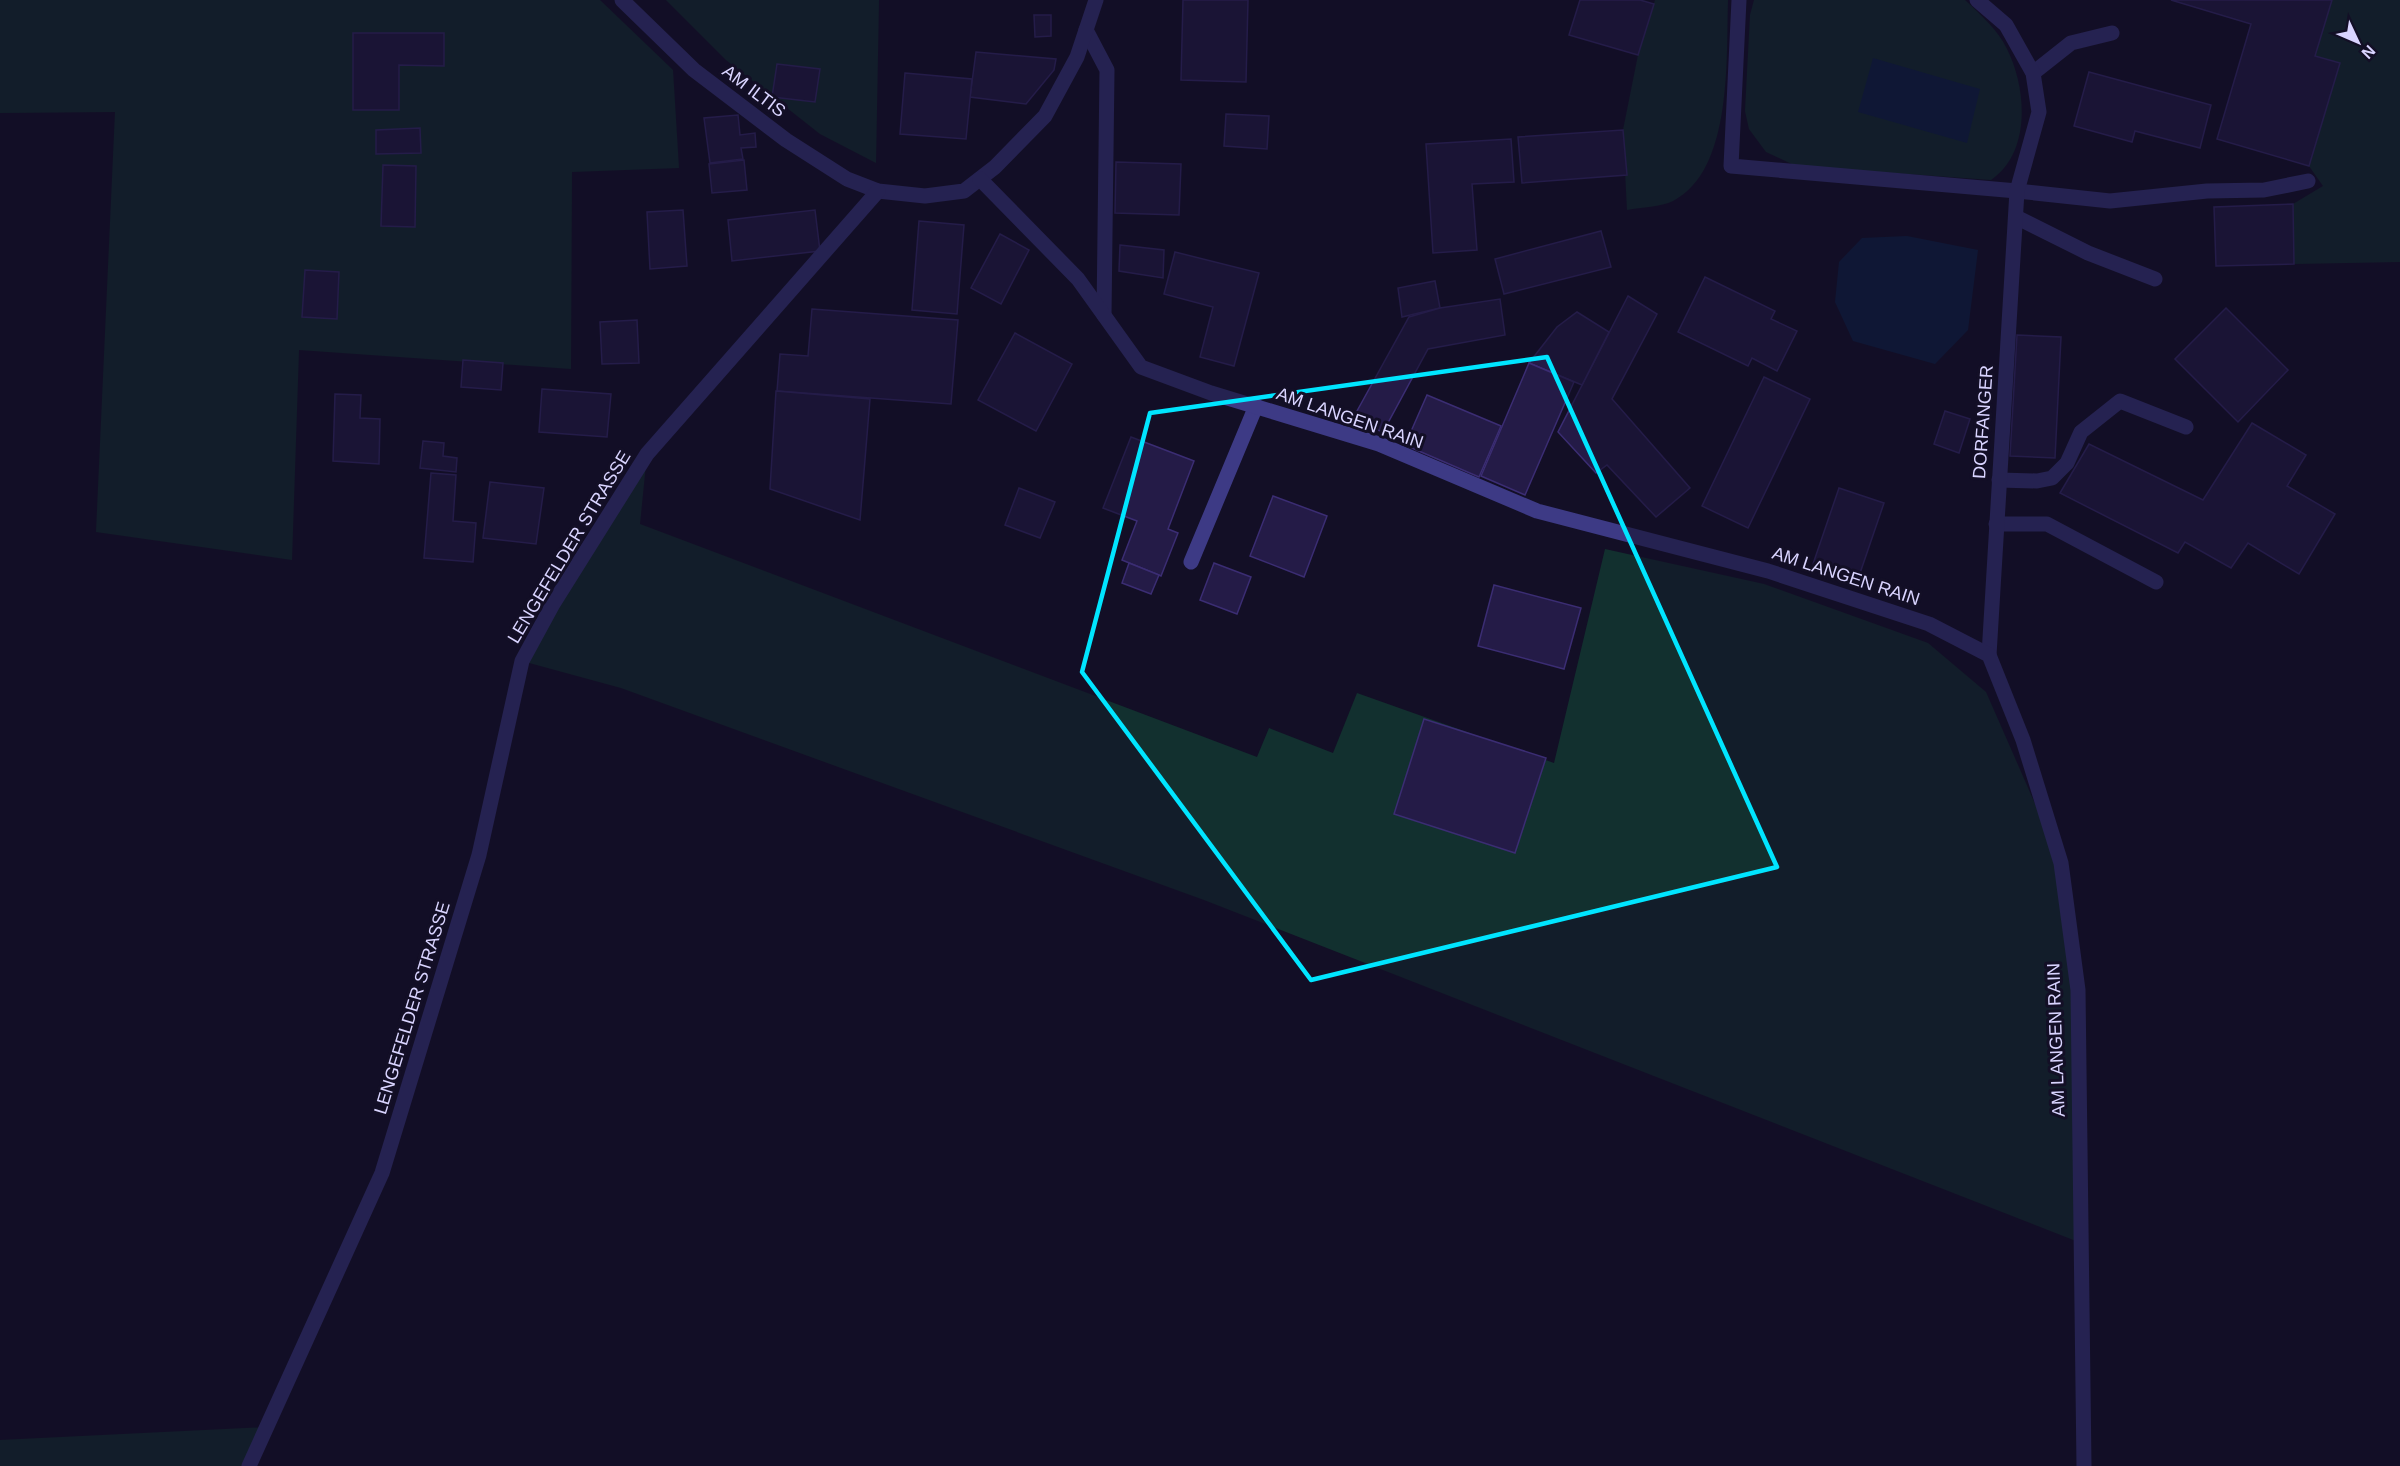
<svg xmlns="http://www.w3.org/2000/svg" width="2400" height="1466" viewBox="0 0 2400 1466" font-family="Helvetica,sans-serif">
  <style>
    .green { fill: #12302f }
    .water { fill: #0c2248 }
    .building { fill: #241b47; stroke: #3b2d73; stroke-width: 1.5 }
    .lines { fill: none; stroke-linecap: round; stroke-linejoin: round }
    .service { stroke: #3d3a85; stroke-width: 15 }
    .minor { stroke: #3d3a85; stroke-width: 15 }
    .marked { fill: none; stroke: #00e5ff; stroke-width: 4.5; stroke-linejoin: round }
    .labels { text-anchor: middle; stroke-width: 6; stroke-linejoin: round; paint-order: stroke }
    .street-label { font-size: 18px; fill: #d9d4ff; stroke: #130f26 }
  </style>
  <rect width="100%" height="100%" fill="#130f26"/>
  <g class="green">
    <polygon points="0,0 600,0 673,70 679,168 572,172 571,369 299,350 292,560 96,532 115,112 0,113"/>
    <polygon points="666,0 879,0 876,163 820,134 726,60"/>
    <path d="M1655,0H1728C1726,58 1733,170 1673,201C1661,207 1641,207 1627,210L1623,130L1638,55Z"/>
    <path d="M1754,0H1965C1980,14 1998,30 2007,49C2027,89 2031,153 1991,180L1796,166L1766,152L1749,129L1745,111L1750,15Z"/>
    <polygon points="2331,0 2400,0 2400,262 2294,264 2293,204 2323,186 2309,166 2340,63 2315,56"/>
    <polygon points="647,454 640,524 1257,757 1269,728 1333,753 1357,693 1554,763 1605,549 1764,584 1928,643 1986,692 2061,863 2078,990 2081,1243 1204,900 621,688 522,661"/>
    <polygon points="268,1427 249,1466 0,1466 0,1440"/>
  </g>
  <g class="water">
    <polygon points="1873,58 1980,89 1967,143 1858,112"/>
    <polygon points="1907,236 1978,250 1968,330 1935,364 1853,341 1835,302 1839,262 1862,238"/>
  </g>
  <g class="building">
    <polygon points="1183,0 1248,0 1246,82 1181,80"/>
    <polygon points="1580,0 1640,0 1654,4 1638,55 1569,35"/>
    <polygon points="2171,0 2332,0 2315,56 2340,63 2309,166 2217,139 2251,24"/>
    <polygon points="1034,15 1051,15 1051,36 1035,37"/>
    <polygon points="353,33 444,33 444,66 399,65 399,110 353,110"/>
    <polygon points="976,52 1056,59 1054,70 1026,104 970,97"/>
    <polygon points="777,64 820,69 815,102 772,97"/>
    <polygon points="2089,72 2211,105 2200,148 2135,131 2132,142 2074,126"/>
    <polygon points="905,73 972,79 966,139 900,134"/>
    <polygon points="1226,114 1269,116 1267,149 1224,146"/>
    <polygon points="738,115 740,135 755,133 756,147 741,148 743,159 710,163 704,118"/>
    <polygon points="420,128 421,153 376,154 376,130"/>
    <polygon points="1623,130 1627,175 1522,183 1518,137"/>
    <polygon points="1511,139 1514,182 1472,184 1477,250 1433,253 1426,144"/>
    <polygon points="744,160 747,190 712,193 709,164"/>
    <polygon points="1116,162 1181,164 1179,215 1115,213"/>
    <polygon points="383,165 416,166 415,227 381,226"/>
    <polygon points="2293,204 2294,264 2216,266 2214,207"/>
    <polygon points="683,210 687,266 650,269 647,212"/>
    <polygon points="815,210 820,251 732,261 728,220"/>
    <polygon points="919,221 964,225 957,314 912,310"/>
    <polygon points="1601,231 1611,267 1504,294 1495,259"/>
    <polygon points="1000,234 1029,250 1001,304 971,288"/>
    <polygon points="1120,245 1164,250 1163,278 1119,271"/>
    <polygon points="1175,252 1259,273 1234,366 1200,357 1213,307 1164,294"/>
    <polygon points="305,270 339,272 337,319 302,317"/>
    <polygon points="1705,277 1775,311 1771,319 1797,331 1777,371 1752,358 1748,366 1678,332"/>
    <polygon points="1435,281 1440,308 1402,317 1398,288"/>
    <polygon points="1628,296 1657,314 1612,399 1690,488 1656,517 1607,465 1596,473 1558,432"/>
    <polygon points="1500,299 1505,335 1428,349 1383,432 1352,420 1409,317 1440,308"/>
    <polygon points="2226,308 2288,370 2238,422 2175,359"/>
    <polygon points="812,309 958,320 951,404 777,391 780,354 808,356"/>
    <polygon points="1577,312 1609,332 1582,385 1529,363 1557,327"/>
    <polygon points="637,320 639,363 602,364 600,322"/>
    <polygon points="1015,333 1072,364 1036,431 978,400"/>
    <polygon points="2017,335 2061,337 2055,458 2010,456"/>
    <polygon points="463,360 503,363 501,390 461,387"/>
    <polygon points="1529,363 1574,382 1525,495 1481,476"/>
    <polygon points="1764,377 1810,399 1748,528 1702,506"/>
    <polygon points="542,389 611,394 607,437 539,432"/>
    <polygon points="776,391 870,399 860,520 770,489"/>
    <polygon points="335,394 361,395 360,418 380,419 379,464 333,461"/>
    <polygon points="1427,395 1501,426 1479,477 1405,445"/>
    <polygon points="1945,411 1970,419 1959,453 1934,444"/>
    <polygon points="2252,423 2306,455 2287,486 2335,514 2299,574 2248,543 2231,568 2185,542 2178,553 2060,493 2089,444 2203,500"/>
    <polygon points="1131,437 1194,461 1168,529 1178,533 1161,576 1122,560 1137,521 1103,508"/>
    <polygon points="423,441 444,443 443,456 457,458 456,472 420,468"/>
    <polygon points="431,473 456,475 453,521 476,523 473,562 424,558"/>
    <polygon points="490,482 544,488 536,544 483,538"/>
    <polygon points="1019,488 1055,502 1040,538 1005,525"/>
    <polygon points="1839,488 1884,503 1858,579 1813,564"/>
    <polygon points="1273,496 1327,516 1304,577 1250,556"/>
    <polygon points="1129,563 1159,575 1151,594 1122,583"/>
    <polygon points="1214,563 1251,577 1237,614 1200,600"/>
    <polygon points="1494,585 1581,608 1564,669 1478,646"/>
    <polygon points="1424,719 1546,758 1515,853 1394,814"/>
  </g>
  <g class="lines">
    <g class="service">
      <polyline points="1086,30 1107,70 1104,315"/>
      <polyline points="2033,73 2071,43 2112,33"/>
      <polyline points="2017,191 2110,201 2207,191 2264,190 2308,181"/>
      <polyline points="2016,217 2088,253 2155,279"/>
      <polyline points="1999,480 2037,481 2052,478 2067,463 2081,432 2120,401 2186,427"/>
      <polyline points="1996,524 2047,524 2156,582"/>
      <polyline points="1191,562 1256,406"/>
    </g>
    <g class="minor">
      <polyline points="622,0 694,70 786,140 847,179 878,191 925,196 964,191 995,167 1045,116 1077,57 1096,0"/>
      <polyline points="1739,0 1731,166 2017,191"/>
      <polyline points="1977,0 2006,25 2033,73 2039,112 2017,191 1989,655"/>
      <polyline points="980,179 1078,279 1141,367 1211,393 1379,444 1537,511 1768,571 1929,624 1989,655 2023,740 2061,863 2078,990 2084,1466"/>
      <polyline points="249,1466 382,1173 479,855 522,661 553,604 647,454 878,191"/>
    </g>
  </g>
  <path d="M0 0H2400V1466H0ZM1547,357L1777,867L1311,980L1082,672L1150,413Z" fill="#130f26" fill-opacity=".55" fill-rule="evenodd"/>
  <path class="marked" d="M1547,357L1777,867L1311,980L1082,672L1150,413Z"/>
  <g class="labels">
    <g class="street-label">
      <text transform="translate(754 91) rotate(37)" y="6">AM ILTIS</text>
      <text transform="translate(1350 418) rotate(19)" y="6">AM LANGEN RAIN</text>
      <text transform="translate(1983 422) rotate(-86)" y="6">DORFANGER</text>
      <text transform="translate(569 547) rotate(-59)" y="6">LENGEFELDER STRASSE</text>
      <text transform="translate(1846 576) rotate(18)" y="6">AM LANGEN RAIN</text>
      <text transform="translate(412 1008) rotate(-73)" y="6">LENGEFELDER STRASSE</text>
      <text transform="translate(2056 1040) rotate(-92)" y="6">AM LANGEN RAIN</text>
    </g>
  </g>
  <g transform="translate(2358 42) rotate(134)" stroke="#130f26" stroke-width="4.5" paint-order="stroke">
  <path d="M0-4.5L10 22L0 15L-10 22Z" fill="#d9d4ff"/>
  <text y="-9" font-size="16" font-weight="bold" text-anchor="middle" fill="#d9d4ff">N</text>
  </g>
</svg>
